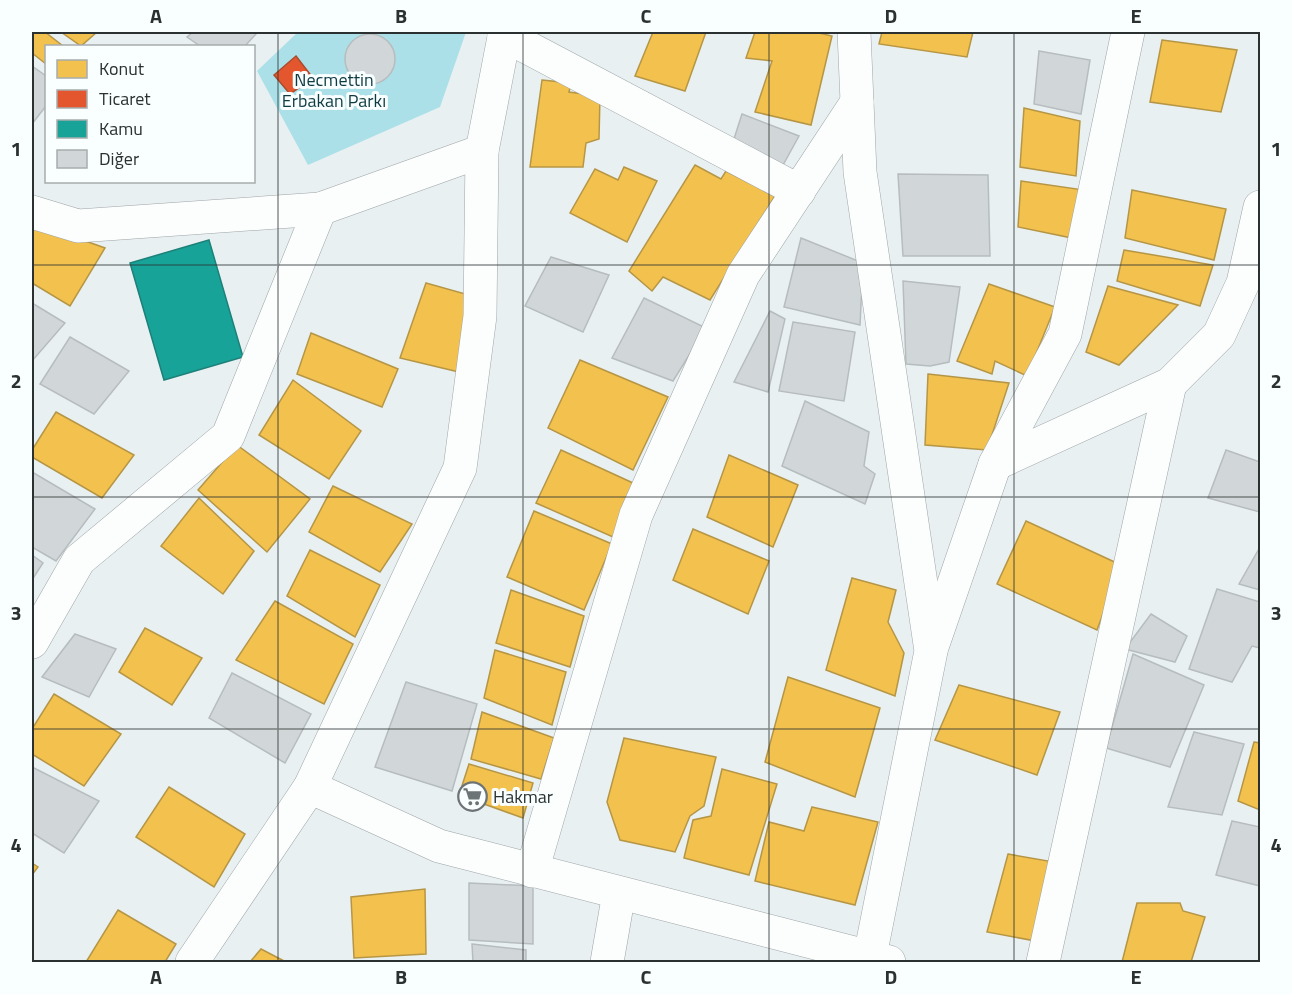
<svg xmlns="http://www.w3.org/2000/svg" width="1292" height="994" viewBox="0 0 1292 994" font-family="'Titillium Web',sans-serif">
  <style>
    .green { fill: #abe0e8 }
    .homes { fill: #f2c14e; stroke: #b69645; stroke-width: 1.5 }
    .shops { fill: #e4572e; stroke: #ac4c2f; stroke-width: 1.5 }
    .public { fill: #17a398; stroke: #1d8179; stroke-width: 1.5 }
    .building { fill: #d1d7d9; stroke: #b7bdbe; stroke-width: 1.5 }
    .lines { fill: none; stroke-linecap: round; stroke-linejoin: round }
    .minor-casing { stroke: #9fa5a6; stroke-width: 34 }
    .minor { stroke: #fcfdfd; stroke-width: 33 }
    .grid { fill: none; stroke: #2b3131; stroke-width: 1.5; stroke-opacity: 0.55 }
    .labels { text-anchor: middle; stroke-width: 6; stroke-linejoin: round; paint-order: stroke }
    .park-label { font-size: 18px; fill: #0e3b42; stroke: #f9feff }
    .poi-label { font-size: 18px; fill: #2b3131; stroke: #f9feff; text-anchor: start }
    .neatline { fill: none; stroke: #2b3131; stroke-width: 2 }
    .grid-label { font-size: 20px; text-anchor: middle; font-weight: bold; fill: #2b3131 }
  </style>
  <rect width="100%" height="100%" fill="#e8f0f2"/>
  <polygon class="green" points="298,32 466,32 440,107 308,165 257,71"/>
  <g class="homes">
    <polygon points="32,32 45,32 63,46 46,46 46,64 32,53"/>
    <polygon points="61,32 97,32 81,46"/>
    <polygon points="653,32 706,32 685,91 635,76"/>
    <polygon points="755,32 815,32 832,36 811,125 755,112 772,61 746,58"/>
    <polygon points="882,32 973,32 967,57 879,44"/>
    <polygon points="1162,40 1237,50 1221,112 1150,102"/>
    <polygon points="542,80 571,83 569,92 600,96 599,139 586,143 583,167 530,167"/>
    <polygon points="1024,108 1080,121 1076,176 1020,167"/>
    <polygon points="695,165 721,179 726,171 775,196 710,300 663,277 652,291 629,271"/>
    <polygon points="624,167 657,181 627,242 570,213 595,169 618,180"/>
    <polygon points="1021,181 1084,190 1072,238 1018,227"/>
    <polygon points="1132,190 1226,209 1214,260 1125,238"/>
    <polygon points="32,222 105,248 70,306 32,283"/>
    <polygon points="1124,250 1213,265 1200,306 1117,281"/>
    <polygon points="426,283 469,295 459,372 400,358"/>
    <polygon points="989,284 1055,307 1027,376 995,361 992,374 957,361"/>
    <polygon points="1108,286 1178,305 1119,365 1086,352"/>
    <polygon points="311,333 398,369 382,407 297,374"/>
    <polygon points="580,360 668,397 633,470 548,428"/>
    <polygon points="928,374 1009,383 987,450 925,445"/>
    <polygon points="293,380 361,431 329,479 259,435"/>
    <polygon points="56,412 134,455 102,498 32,457 32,450"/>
    <polygon points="237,445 310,499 267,552 198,490"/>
    <polygon points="561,450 633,483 613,537 536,503"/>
    <polygon points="729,455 798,485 773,547 707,517"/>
    <polygon points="333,486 412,524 380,572 309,532"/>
    <polygon points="199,498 254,551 223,594 161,546"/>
    <polygon points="534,511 612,544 584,610 507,577"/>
    <polygon points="1026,521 1121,565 1097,630 997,584"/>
    <polygon points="693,529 769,561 748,614 673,580"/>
    <polygon points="310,550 380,585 355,637 287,596"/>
    <polygon points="852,578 896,590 888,622 904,653 895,696 826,670"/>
    <polygon points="511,590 584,616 570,667 496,643"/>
    <polygon points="275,601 353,644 324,704 236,660"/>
    <polygon points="145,628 202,658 172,705 119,672"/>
    <polygon points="495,650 566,672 552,725 484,698"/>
    <polygon points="788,677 880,708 855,797 765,762"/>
    <polygon points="959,685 1060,712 1037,775 935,740"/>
    <polygon points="54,694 121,734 84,786 32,754 32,729"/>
    <polygon points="482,712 554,738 541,779 471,759"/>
    <polygon points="624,738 716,757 704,806 690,816 675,852 620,840 607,802"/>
    <polygon points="1254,742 1260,743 1260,810 1238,801"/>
    <polygon points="469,764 533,783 523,818 459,795"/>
    <polygon points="722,769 777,784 749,875 684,858 693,820 711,816"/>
    <polygon points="169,787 245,834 214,887 136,837"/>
    <polygon points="812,807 878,822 855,905 755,881 769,822 804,831"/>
    <polygon points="1008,854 1054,862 1041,942 987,932"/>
    <polygon points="32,863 38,867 32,875"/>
    <polygon points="425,889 426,954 354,958 351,897"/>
    <polygon points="1137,903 1180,903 1183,911 1205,917 1191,962 1122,962"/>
    <polygon points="118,910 176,944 165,962 86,962"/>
    <polygon points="261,949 286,962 250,962"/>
  </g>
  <polygon class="shops" points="296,56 313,78 290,94 274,75"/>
  <polygon class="public" points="209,240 243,357 164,380 130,263"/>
  <g class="building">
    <polygon points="193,32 252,32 256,34 245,46 200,46 187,37"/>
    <circle cx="370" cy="59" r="25"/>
    <polygon points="1039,51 1090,60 1081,114 1034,104"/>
    <polygon points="32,66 46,76 46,106 32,124"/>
    <polygon points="742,114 799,136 783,165 732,145"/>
    <polygon points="898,174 988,175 990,256 903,256"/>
    <polygon points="801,238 863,263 860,325 784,307"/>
    <polygon points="551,257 609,275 583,332 525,306"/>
    <polygon points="903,281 960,287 949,362 930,366 906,364"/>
    <polygon points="644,298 706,328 673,381 612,358"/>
    <polygon points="32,303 65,323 32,361"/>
    <polygon points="770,311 785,319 768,392 734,382"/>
    <polygon points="793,322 855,332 844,401 779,391"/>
    <polygon points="70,337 129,371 94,414 40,384"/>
    <polygon points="805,401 869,432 864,466 875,474 865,504 782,466"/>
    <polygon points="1226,450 1260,462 1260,512 1208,498"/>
    <polygon points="32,472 95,509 56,561 32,547"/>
    <polygon points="1260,547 1260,590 1239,584"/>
    <polygon points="32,555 43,563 32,580"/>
    <polygon points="1217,589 1260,602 1260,648 1252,646 1232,682 1189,669"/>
    <polygon points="1151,614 1187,636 1175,662 1125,649"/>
    <polygon points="75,634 116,649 89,697 42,677"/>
    <polygon points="1133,654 1204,685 1170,767 1106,748"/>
    <polygon points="232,673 311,714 285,763 209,718"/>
    <polygon points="406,682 477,704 452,791 375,767"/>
    <polygon points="1194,732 1244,744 1222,815 1168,807"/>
    <polygon points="32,767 99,801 64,853 32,833"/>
    <polygon points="1232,821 1260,827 1260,886 1216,875"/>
    <polygon points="469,883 533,886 533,944 469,940"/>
    <polygon points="472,944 526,950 526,962 473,962"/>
  </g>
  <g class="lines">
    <defs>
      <g id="minor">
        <polyline points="854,32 860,172 931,651 870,956"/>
        <polyline points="504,35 799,191"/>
        <polyline points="32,212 78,226 320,209"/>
        <polyline points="995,464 1170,384 1219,335 1243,283 1260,207"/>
        <polyline points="32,642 79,560 228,436 320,209 482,151"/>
        <polyline points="932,647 995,464 1065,334 1128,32"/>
        <polyline points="310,787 439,846 889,962"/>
        <polyline points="532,871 636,515 743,275 857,102"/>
        <polyline points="192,962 310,787 460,468 480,316 482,151 505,32"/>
        <polyline points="607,962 619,893"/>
        <polyline points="1043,962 1170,384"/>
      </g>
    </defs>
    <use href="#minor" class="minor-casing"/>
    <use href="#minor" class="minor"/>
  </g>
  <path class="grid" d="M278,32V962M523,32V962M769,32V962M1014,32V962M32,265H1260M32,497H1260M32,729H1260"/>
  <defs>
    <symbol id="supermarket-ring" viewBox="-11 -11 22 22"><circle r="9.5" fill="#f9feff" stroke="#6d7475" stroke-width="1.5"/><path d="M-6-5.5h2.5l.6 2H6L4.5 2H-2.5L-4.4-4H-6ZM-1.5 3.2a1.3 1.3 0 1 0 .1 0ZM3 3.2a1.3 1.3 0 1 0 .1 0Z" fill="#6d7475"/></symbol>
  </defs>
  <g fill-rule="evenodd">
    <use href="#supermarket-ring" x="456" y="780" width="33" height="33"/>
  </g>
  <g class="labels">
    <g class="park-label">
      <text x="334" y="86">Necmettin<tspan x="334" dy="21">Erbakan Parkı</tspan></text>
    </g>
    <g class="poi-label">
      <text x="493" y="803">Hakmar</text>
    </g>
  </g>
  <rect width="1292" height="994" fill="none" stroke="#f9feff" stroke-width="66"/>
  <rect x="45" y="45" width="210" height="138" fill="#f9feff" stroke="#a7acad" stroke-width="1.5"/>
  <rect x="57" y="60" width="30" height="18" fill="#f2c14e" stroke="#a7acad" stroke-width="1.5"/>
  <text x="99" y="75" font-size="18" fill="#2b3131">Konut</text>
  <rect x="57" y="90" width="30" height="18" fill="#e4572e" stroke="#a7acad" stroke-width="1.5"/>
  <text x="99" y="105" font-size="18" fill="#2b3131">Ticaret</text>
  <rect x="57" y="120" width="30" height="18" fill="#17a398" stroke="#a7acad" stroke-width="1.5"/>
  <text x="99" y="135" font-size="18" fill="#2b3131">Kamu</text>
  <rect x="57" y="150" width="30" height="18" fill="#d1d7d9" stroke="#a7acad" stroke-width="1.5"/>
  <text x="99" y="165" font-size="18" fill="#2b3131">Diğer</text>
  <rect x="33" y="33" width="1226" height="928" class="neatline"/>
  <g class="grid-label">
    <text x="156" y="23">A</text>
    <text x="401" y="23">B</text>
    <text x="646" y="23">C</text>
    <text x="891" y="23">D</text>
    <text x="1136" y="23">E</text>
    <text x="16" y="156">1</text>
    <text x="1276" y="156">1</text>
    <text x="16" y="388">2</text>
    <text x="1276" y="388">2</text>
    <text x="16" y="620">3</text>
    <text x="1276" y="620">3</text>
    <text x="16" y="852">4</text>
    <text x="1276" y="852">4</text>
    <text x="156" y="984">A</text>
    <text x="401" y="984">B</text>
    <text x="646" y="984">C</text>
    <text x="891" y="984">D</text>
    <text x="1136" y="984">E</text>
  </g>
</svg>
